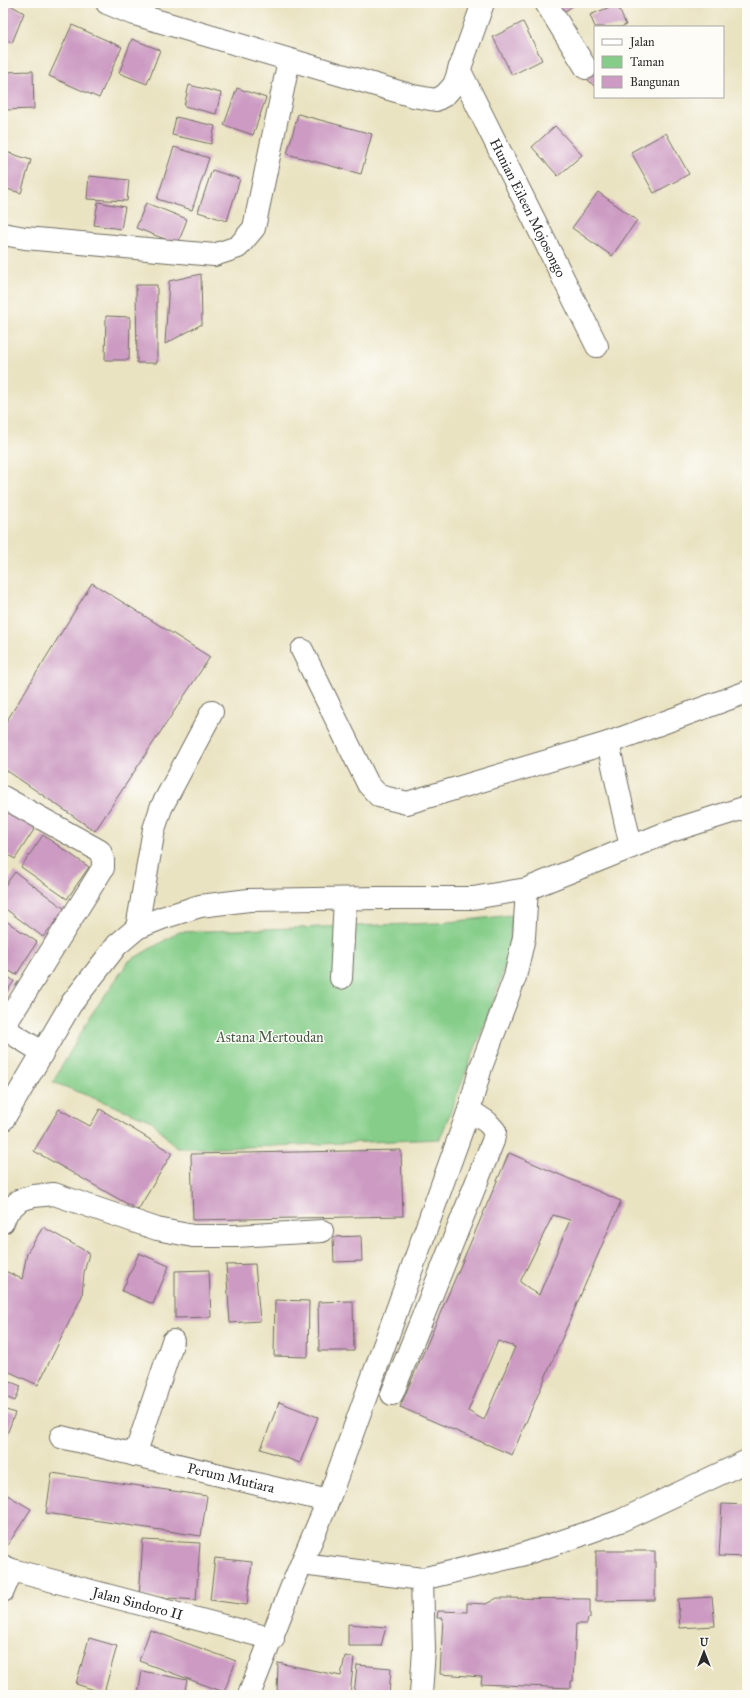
<svg xmlns="http://www.w3.org/2000/svg" width="750" height="1698" viewBox="0 0 750 1698" font-family="'IM FELL Great Primer',serif">
  <style>
    .green { fill: #85cd89; stroke: #587c5a }
    .building { fill: #cc9ac2; fill-rule: evenodd }
    .lines { fill: none; stroke-linecap: round; stroke-linejoin: round }
    .minor-casing { stroke: #6e6b60; stroke-width: 24 }
    .minor { stroke: #fff; stroke-width: 22 }
    .labels { text-anchor: middle; stroke-width: 3; stroke-linejoin: round; paint-order: stroke }
    .street-label { font-size: 14px; fill: #2b2b2b; stroke: #fdfcf7 }
    .park-label { font-size: 14px; fill: #465c47; stroke: #fdfcf7 }
  </style>
  <rect width="100%" height="100%" fill="#fdfcf7"/>
  <filter id="ink" filterUnits="userSpaceOnUse"><feTurbulence type="fractalNoise" baseFrequency=".025" numOctaves="2"/><feDisplacementMap in="SourceGraphic" scale="8" xChannelSelector="R" yChannelSelector="G"/><feConvolveMatrix kernelMatrix="1 2 1 2 8 2 1 2 1" color-interpolation-filters="sRGB"/></filter>
  <filter id="wash" filterUnits="userSpaceOnUse"><feTurbulence type="fractalNoise" baseFrequency=".012" numOctaves="4" result="noise"/><feDisplacementMap in="SourceGraphic" scale="16" xChannelSelector="R" yChannelSelector="G"/><feGaussianBlur stdDeviation="0.9" result="paint"/><feColorMatrix in="noise" values="0 0 0 0 0 0 0 0 0 0 0 0 0 0 0 0 0 1.4 0 .05"/><feComposite in="paint" operator="in"/></filter>
  <g filter="url(#wash)">
    <rect width="100%" height="100%" fill="#eae3c2"/>
    <polygon class="green" points="512,915 510,948 495,997 440,1139 222,1148 176,1148 152,1121 53,1082 91,1015 129,961 179,932 439,923"/>
    <g id="blocks">
      <g class="building">
        <polygon points="3,3 7,3 24,13 12,43 3,38"/>
        <polygon points="555,3 577,3 561,14"/>
        <polygon points="617,4 626,25 621,27 595,27 590,15"/>
        <polygon points="523,22 542,60 512,75 493,37"/>
        <polygon points="72,25 122,47 99,98 49,76"/>
        <polygon points="132,39 160,50 147,84 119,73"/>
        <polygon points="33,71 34,109 4,110 4,72"/>
        <polygon points="595,71 595,87 587,79"/>
        <polygon points="189,85 221,93 216,114 184,106"/>
        <polygon points="237,88 266,98 253,135 224,125"/>
        <polygon points="298,114 372,134 361,174 287,154"/>
        <polygon points="176,117 215,126 211,144 172,135"/>
        <polygon points="555,126 582,155 558,176 532,147"/>
        <polygon points="666,133 689,174 654,193 631,152"/>
        <polygon points="174,147 209,158 192,210 157,199"/>
        <polygon points="3,151 31,160 21,193 3,188"/>
        <polygon points="212,170 240,179 227,221 198,212"/>
        <polygon points="89,176 129,180 127,201 87,199"/>
        <polygon points="598,192 637,220 612,256 572,228"/>
        <polygon points="98,202 125,207 121,229 94,225"/>
        <polygon points="146,203 187,219 178,244 136,228"/>
        <polygon points="201,274 202,324 165,344 169,281"/>
        <polygon points="136,285 157,285 157,363 137,363"/>
        <polygon points="106,316 130,317 129,360 105,360"/>
        <polygon points="92,583 210,657 95,831 3,768 3,727"/>
        <polygon points="3,808 35,828 15,859 3,852"/>
        <polygon points="43,835 89,867 67,899 21,867"/>
        <polygon points="15,872 65,909 43,937 3,907 3,888"/>
        <polygon points="3,919 37,942 16,975 3,967"/>
        <polygon points="3,973 14,981 3,997"/>
        <polygon points="59,1109 90,1126 100,1109 172,1153 138,1210 34,1151"/>
        <polygon points="401,1150 403,1216 193,1220 191,1154"/>
        <path d="M509,1153L621,1201L512,1455L400,1407ZM553,1215L570,1220L539,1295L520,1282ZM498,1341L515,1347L484,1420L468,1411Z"/>
        <polygon points="43,1227 89,1253 84,1273 82,1296 38,1385 3,1369 3,1270 22,1279 27,1253"/>
        <polygon points="361,1236 362,1261 334,1262 333,1237"/>
        <polygon points="139,1253 169,1266 153,1304 122,1291"/>
        <polygon points="255,1264 260,1321 230,1323 226,1265"/>
        <polygon points="209,1270 211,1317 175,1318 175,1271"/>
        <polygon points="275,1300 309,1301 308,1357 274,1356"/>
        <polygon points="353,1301 354,1351 319,1351 318,1302"/>
        <polygon points="3,1379 21,1386 15,1401 3,1396"/>
        <polygon points="279,1402 318,1417 300,1463 261,1449"/>
        <polygon points="3,1409 15,1413 3,1445"/>
        <polygon points="52,1473 207,1496 201,1536 46,1513"/>
        <polygon points="4,1493 31,1509 3,1552 3,1494"/>
        <polygon points="722,1504 747,1505 747,1557 719,1556"/>
        <polygon points="143,1540 200,1543 196,1600 139,1596"/>
        <polygon points="596,1551 655,1551 655,1600 596,1601"/>
        <polygon points="215,1558 252,1562 247,1605 210,1600"/>
        <polygon points="712,1597 715,1626 680,1628 678,1599"/>
        <polygon points="497,1598 590,1599 590,1618 588,1618 587,1624 576,1624 573,1681 571,1681 571,1688 481,1684 482,1677 440,1674 443,1618 437,1618 438,1611 467,1612 467,1603 486,1604"/>
        <polygon points="348,1624 386,1627 381,1646 348,1646"/>
        <polygon points="150,1630 236,1661 224,1692 139,1661"/>
        <polygon points="89,1638 117,1646 104,1693 76,1684"/>
        <polygon points="345,1656 354,1658 350,1695 277,1695 278,1663 341,1676"/>
        <polygon points="357,1665 391,1668 389,1695 354,1695"/>
        <polygon points="142,1671 187,1680 184,1695 138,1695"/>
      </g>
    </g>
  </g>
  <g filter="url(#ink)">
    <use href="#blocks" fill-opacity="0" stroke="#6e6b60" stroke-width="1"/>
    <g class="lines">
      <defs>
        <g id="minor">
          <polyline points="107,3 131,13 413,96 436,100 445,95 454,85 483,3"/>
          <polyline points="546,3 586,68"/>
          <path id="s1" d="M459,69L597,346"/>
          <polyline points="3,234 25,238 214,255 238,247 254,228 289,60"/>
          <polyline points="302,650 368,784 379,796 407,803 608,743 631,847"/>
          <polyline points="608,743 747,692"/>
          <polyline points="3,797 100,851 103,860 103,868 3,1028"/>
          <polyline points="137,928 154,829 161,808 212,712"/>
          <polyline points="341,978 345,899"/>
          <polyline points="3,1028 42,1052"/>
          <polyline points="3,1120 71,1004 117,945 137,928 162,918 200,906 249,900 379,898 473,898 527,889 671,831 747,807"/>
          <polyline points="3,1222 7,1212 20,1200 34,1196 54,1194 157,1229 193,1236 236,1236 322,1231"/>
          <polyline points="392,1394 493,1141 495,1131 487,1122 469,1110"/>
          <path id="s2" d="M61,1437L328,1501"/>
          <polyline points="135,1455 173,1341"/>
          <polyline points="302,1564 422,1579 521,1555 581,1535 620,1521 747,1461"/>
          <path id="s3" d="M3,1566L12,1570L273,1639"/>
          <polyline points="3,1591 12,1570"/>
          <polyline points="249,1695 294,1581 328,1501 469,1110 481,1067 515,977 524,937 527,889"/>
          <polyline points="421,1695 424,1649 422,1579"/>
        </g>
      </defs>
      <use href="#minor" class="minor-casing"/>
      <use href="#minor" class="minor"/>
    </g>
  </g>
  <g class="labels">
    <g class="street-label">
      <text dy="5" stroke="none"><textPath href="#s1" startOffset="155">Hunian Eileen Mojosongo</textPath></text>
      <text dy="5" stroke="none"><textPath href="#s2" startOffset="175">Perum Mutiara</textPath></text>
      <text dy="5" stroke="none"><textPath href="#s3" startOffset="140">Jalan Sindoro II</textPath></text>
    </g>
    <g class="park-label">
      <text x="270" y="1042">Astana Mertoudan</text>
    </g>
  </g>
  <rect width="750" height="1698" fill="none" stroke="#fdfcf7" stroke-width="16"/>
  <rect x="594" y="26" width="130" height="72" fill="#fdfcf7" stroke="#a9a8a5"/>
  <rect x="602" y="39" width="20" height="6" fill="#ffffff" stroke="#a9a8a5"/>
  <text x="630" y="46" font-size="12" fill="#2b2b2b">Jalan</text>
  <rect x="602" y="56" width="20" height="12" fill="#85cd89" stroke="#a9a8a5"/>
  <text x="630" y="66" font-size="12" fill="#2b2b2b">Taman</text>
  <rect x="602" y="76" width="20" height="12" fill="#cc9ac2" stroke="#a9a8a5"/>
  <text x="630" y="86" font-size="12" fill="#2b2b2b">Bangunan</text>
  <g transform="translate(704 1652)" stroke="#fdfcf7" stroke-width="3" paint-order="stroke">
  <path d="M0-3L7 15L0 10L-7 15Z" fill="#2b2b2b"/>
  <text y="-6" font-size="11" font-weight="bold" text-anchor="middle" fill="#2b2b2b">U</text>
  </g>
</svg>
